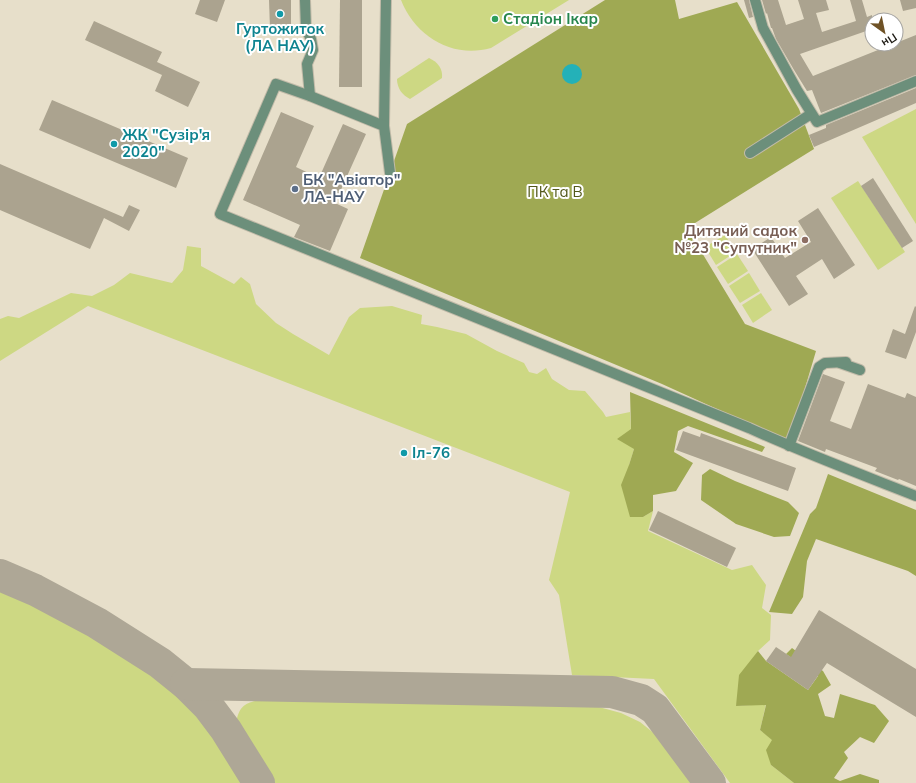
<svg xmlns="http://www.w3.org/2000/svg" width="916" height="783" viewBox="0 0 916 783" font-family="Mulish,sans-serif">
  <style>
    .green { fill: #cdd883 }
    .forest { fill: #9fa953 }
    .water { fill: #24b1b8 }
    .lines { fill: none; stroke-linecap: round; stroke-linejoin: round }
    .taxiway { stroke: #aea796; stroke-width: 32 }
    .building { fill: #aba38f }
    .minor-casing { stroke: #c2bba9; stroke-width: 12 }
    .minor { stroke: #6c8f7b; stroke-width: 10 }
    .culture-dot { fill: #0f9aa8; stroke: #fff; stroke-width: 1.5 }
    .leisure-dot { fill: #2e9e5b; stroke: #fff; stroke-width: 1.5 }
    .service-dot { fill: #5c6f8a; stroke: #fff; stroke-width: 1.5 }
    .education-dot { fill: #8d6e63; stroke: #fff; stroke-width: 1.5 }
    .labels { text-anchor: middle; stroke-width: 4; stroke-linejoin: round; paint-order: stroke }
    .leisure-label { font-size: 15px; font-weight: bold; fill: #27864d; stroke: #fff; text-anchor: start }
    .culture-label { font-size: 15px; font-weight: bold; fill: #0d838f; stroke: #fff; text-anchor: start }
    .service-label { font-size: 15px; font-weight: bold; fill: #4e5e75; stroke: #fff; text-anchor: start }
    .park-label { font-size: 15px; fill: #53591b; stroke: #fff }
    .education-label { font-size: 15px; font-weight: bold; fill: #785e54; stroke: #fff; text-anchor: end }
  </style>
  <rect width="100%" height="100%" fill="#e7dfca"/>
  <g class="green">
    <path d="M401,0H569L491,48C452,59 415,36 401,0Z"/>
    <path d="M429,58C438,62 443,69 442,78L410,99C402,95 397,88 397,79Z"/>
    <polygon points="916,109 916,224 862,137"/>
    <polygon points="858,181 905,252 878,270 831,198"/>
    <polygon points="725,235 736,252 716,265 705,247"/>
    <polygon points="187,246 201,248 201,266 234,284 241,277 250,284 256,304 276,323 293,334 329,355 349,317 360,308 392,306 422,315 421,324 437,327 466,334 497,351 524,363 529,372 537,374 546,368 552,379 569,390 585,391 603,412 606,417 630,412 631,430 634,449 629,465 643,517 653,511 648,531 732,570 752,565 766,585 762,608 771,615 770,640 758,651 736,706 766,704 760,730 773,740 771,765 794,783 730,783 654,679 572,675 559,595 549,580 570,492 88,306 0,361 0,319 8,316 19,318 71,293 92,296 114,285 130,273 172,283 183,270"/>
    <polygon points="737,254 748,271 728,284 717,267"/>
    <polygon points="749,273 760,291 740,303 729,286"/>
    <polygon points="761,293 772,310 753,323 742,305"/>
    <polygon points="0,588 28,600 91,632 151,671 171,689 193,711 215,737 229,760 241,783 0,783"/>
    <path d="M263,699L595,706L621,713L640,722L655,734L691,783H272L251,746L236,724C239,704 246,703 263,699Z"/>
  </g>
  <g class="forest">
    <polygon points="605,0 675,0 679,19 737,2 799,109 814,149 687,228 745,324 816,351 789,442 662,384 360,258 407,124"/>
    <polygon points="630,392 765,447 762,452 688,426 678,431 674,452 693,463 676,491 653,495 653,511 643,517 630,517 621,485 629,465 634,449 617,439 631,429"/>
    <polygon points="710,469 735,481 788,502 799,513 790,536 774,537 736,524 701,500 702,475"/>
    <polygon points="828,474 916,510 916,576 908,571 816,539 807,561 803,597 792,614 769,612 810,514 816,508"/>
    <polygon points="792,648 823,671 831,685 818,694 825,716 834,718 840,694 875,705 889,721 874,743 860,737 844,752 848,758 834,778 840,781 860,774 879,780 879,783 794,783 771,765 766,750 772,740 760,730 766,705 736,706 739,675 758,651 766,661 808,690 818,676 786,654"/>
  </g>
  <circle class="water" cx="572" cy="74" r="10"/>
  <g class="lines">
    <g class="taxiway">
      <polyline points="0,575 35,590 97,623 160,663 186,684 208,706 226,730 259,783"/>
      <polyline points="186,684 612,692 641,700 655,709 710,783"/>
    </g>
  </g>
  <g class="building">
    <polygon points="200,0 225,0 217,22 195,14"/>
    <polygon points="269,0 291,0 291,28 270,29"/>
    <polygon points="340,0 362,0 362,87 339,87"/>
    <polygon points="744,0 749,0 753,17 749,18"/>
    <polygon points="762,0 778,0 786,25 804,19 798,0 826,0 829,10 816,13 822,32 856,21 850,0 862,0 867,17 872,15 872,29 800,54 813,76 893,44 896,44 896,43 916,35 916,75 821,113 812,90 807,91 794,70 776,39 772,28 771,28 767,13 766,14"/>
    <polygon points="900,0 916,0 916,8 903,11"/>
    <polygon points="94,21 162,52 157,62 200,82 188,107 155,91 162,75 85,40"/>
    <polygon points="916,88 916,103 814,147 809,135 826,128 826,125"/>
    <polygon points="52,100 188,158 176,188 39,130"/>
    <polygon points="281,112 314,126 296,167 319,178 343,124 366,134 335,203 348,209 330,251 294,237 300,225 243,200"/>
    <polygon points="0,164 123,217 129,205 140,210 129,231 104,218 90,249 0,210"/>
    <polygon points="873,178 913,241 902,248 861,186"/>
    <polygon points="818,208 855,265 834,279 822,259 796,276 808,294 789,306 752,249 771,237 785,258 811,242 798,221"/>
    <polygon points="915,306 916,307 916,332 906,359 885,352 893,329 905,334"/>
    <polygon points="823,374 845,382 830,421 851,429 868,384 905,398 907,393 916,397 916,486 899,479 898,480 875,471 877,468 826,449 825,452 798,441"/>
    <polygon points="683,431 700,437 701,433 796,468 788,491 676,450"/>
    <polygon points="658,511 736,548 727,567 649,530"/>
    <polygon points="819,610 916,669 916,717 827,663 808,690 766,661 776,647 791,657"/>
  </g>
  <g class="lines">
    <defs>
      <g id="minor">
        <polyline points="305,0 306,29 311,39 313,50 307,64 310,96"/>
        <polyline points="755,0 763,28 797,90 817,122 916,81"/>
        <polyline points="384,126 386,0"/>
        <polyline points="750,153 811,114"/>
        <path d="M390,173L384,126L310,96L276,84L220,214L749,428C804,453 860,474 916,496"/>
        <polyline points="840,363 860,370"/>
        <polyline points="789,446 819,367 825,363 846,362"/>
      </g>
    </defs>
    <use href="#minor" class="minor-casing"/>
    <use href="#minor" class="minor"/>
  </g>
  <g class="culture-dot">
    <circle cx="280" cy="14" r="4"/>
    <circle cx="114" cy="144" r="4"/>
    <circle cx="404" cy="453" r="4"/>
  </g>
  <circle class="leisure-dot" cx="495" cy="19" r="4"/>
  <circle class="service-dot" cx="295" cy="189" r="4"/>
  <circle class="education-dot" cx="805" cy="240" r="4"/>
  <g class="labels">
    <g class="leisure-label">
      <text x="503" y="24">Стадіон Ікар</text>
    </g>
    <g class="culture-label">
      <text x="280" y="34" text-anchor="middle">Гуртожиток<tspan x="280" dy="17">(ЛА НАУ)</tspan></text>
      <text x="122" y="140">ЖК "Сузір'я<tspan x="122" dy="17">2020"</tspan></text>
      <text x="412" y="458">Іл-76</text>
    </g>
    <g class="service-label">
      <text x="303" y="185">БК "Авіатор"<tspan x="303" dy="17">ЛА-НАУ</tspan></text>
    </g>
    <g class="park-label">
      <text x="555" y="197">ПК та В</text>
    </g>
    <g class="education-label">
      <text x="797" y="236">Дитячий садок<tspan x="797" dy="17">№23 "Супутник"</tspan></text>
    </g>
  </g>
  <g transform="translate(884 32) rotate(147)"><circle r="19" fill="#ffffff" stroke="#a4a3a0"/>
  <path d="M0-3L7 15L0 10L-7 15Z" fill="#6f5226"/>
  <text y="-6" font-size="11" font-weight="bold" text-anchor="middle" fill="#1c1912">Пн</text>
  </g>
</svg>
